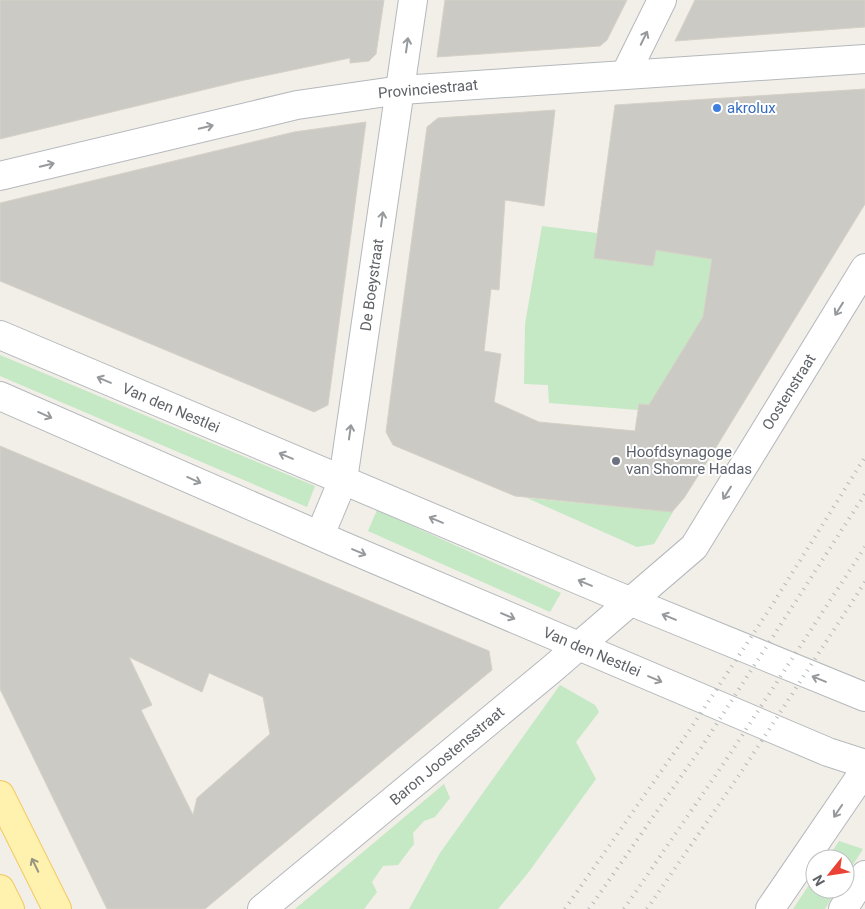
<svg xmlns="http://www.w3.org/2000/svg" width="865" height="909" viewBox="0 0 865 909" font-family="Roboto,sans-serif">
  <style>
    .green { fill: #c5e8c5 }
    .building { fill: #cccac5; stroke: #d6d1c6; fill-rule: evenodd }
    .lines { fill: none; stroke-linecap: round; stroke-linejoin: round }
    .minor-casing { stroke: #b5b8bc; stroke-width: 30 }
    .major-casing { stroke: #f2c960; stroke-width: 30 }
    .minor { stroke: #fff; stroke-width: 28 }
    .major { stroke: #fff2af; stroke-width: 28 }
    .rail { stroke: #b6b7b8; stroke-width: 4; stroke-dasharray: 1 6; stroke-linecap: butt }
    .oneway { stroke: #979a9d }
    .oneway2 { stroke: #979581 }
    .shop-dot { fill: #3f7fe0; stroke: #fff; stroke-width: 2 }
    .worship-dot { fill: #6b7280; stroke: #fff; stroke-width: 2 }
    .labels { text-anchor: middle; stroke-width: 4; stroke-linejoin: round; paint-order: stroke }
    .street-label { font-size: 15px; fill: #5f6368; stroke: #fff }
    .shop-label { font-size: 15px; fill: #366cbe; stroke: #fff; text-anchor: start }
    .worship-label { font-size: 15px; fill: #5b616d; stroke: #fff; text-anchor: start }
  </style>
  <rect width="100%" height="100%" fill="#f1efe8"/>
  <g class="green">
    <polygon points="542,226 597,233 594,258 653,266 656,250 712,259 701,328 696,329 663,383 662,406 639,404 638,410 549,403 548,385 524,384 525,324"/>
    <polygon points="0,355 315,486 307,507 0,376"/>
    <polygon points="527,498 673,512 654,544 637,547"/>
    <polygon points="377,510 561,593 550,612 368,531"/>
    <polygon points="560,685 595,705 599,712 576,742 596,779 528,873 498,909 409,909 440,853"/>
    <polygon points="444,784 450,798 435,817 424,821 413,833 414,844 398,865 383,866 372,882 377,892 364,909 295,909"/>
    <polygon points="839,841 863,849 845,877 845,859 827,859"/>
    <polygon points="815,876 815,889 837,889 825,909 793,909"/>
  </g>
  <g class="building">
    <polygon points="0,0 384,0 376,54 369,61 350,63 350,58 240,81 0,139"/>
    <polygon points="445,0 627,0 607,40 600,46 437,57"/>
    <polygon points="695,0 865,0 865,27 675,41"/>
    <polygon points="865,89 865,204 715,449 684,498 672,512 515,496 393,445 386,432 394,370 427,127 438,118 555,110 544,206 505,200 499,290 491,289 484,351 501,354 494,402 539,422 635,431 639,404 649,405 703,317 712,259 656,250 653,266 594,258 615,105"/>
    <polygon points="366,122 328,405 314,412 0,281 0,203 294,132"/>
    <path d="M0,446L489,651L492,670L205,909H107L0,689ZM129,657L202,692L209,673L263,697L270,734L197,798L193,815L141,710L152,705Z"/>
  </g>
  <g class="lines">
    <defs>
      <g id="minor">
        <polyline points="625,75 662,0"/>
        <polyline points="0,176 297,105 401,90 865,59"/>
        <polyline points="0,335 605,591 865,697"/>
        <polyline points="0,396 341,545 828,752 865,764"/>
        <polyline points="320,535 343,480 413,0"/>
        <polyline points="262,909 552,669 694,547 865,268"/>
        <polyline points="770,909 865,770"/>
        <polyline points="843,909 865,875"/>
      </g>
      <g id="major">
        <polyline points="0,795 57,909"/>
        <polyline points="0,889 10,909"/>
      </g>
    </defs>
    <use href="#minor" class="minor-casing"/>
    <use href="#major" class="major-casing"/>
    <use href="#minor" class="minor"/>
    <use href="#major" class="major"/>
    <g class="rail">
      <polyline points="565,909 683,740 769,610 865,457"/>
      <polyline points="589,909 701,748 865,494"/>
      <polyline points="624,909 726,760 865,547"/>
      <polyline points="647,909 744,768 865,582"/>
    </g>
  </g>
  <defs><path id="oneway-shaft" d="M-6 0H5M1.5-3L5.5 0L1.5 3" fill="none" stroke-width="1.6" stroke-linecap="round" stroke-linejoin="round" transform="scale(1.25)"/></defs>
  <g class="oneway">
    <use href="#oneway-shaft" transform="translate(644 38) rotate(-64)"/>
    <use href="#oneway-shaft" transform="translate(407 45) rotate(-82)"/>
    <use href="#oneway-shaft" transform="translate(206 127) rotate(-13)"/>
    <use href="#oneway-shaft" transform="translate(47 165) rotate(-13)"/>
    <use href="#oneway-shaft" transform="translate(382 219) rotate(-82)"/>
    <use href="#oneway-shaft" transform="translate(839 309) rotate(122)"/>
    <use href="#oneway-shaft" transform="translate(104 380) rotate(-157)"/>
    <use href="#oneway-shaft" transform="translate(45 415) rotate(24)"/>
    <use href="#oneway-shaft" transform="translate(350 432) rotate(-82)"/>
    <use href="#oneway-shaft" transform="translate(286 456) rotate(-157)"/>
    <use href="#oneway-shaft" transform="translate(194 480) rotate(24)"/>
    <use href="#oneway-shaft" transform="translate(727 493) rotate(122)"/>
    <use href="#oneway-shaft" transform="translate(436 520) rotate(-157)"/>
    <use href="#oneway-shaft" transform="translate(359 552) rotate(23)"/>
    <use href="#oneway-shaft" transform="translate(585 583) rotate(-157)"/>
    <use href="#oneway-shaft" transform="translate(508 616) rotate(23)"/>
    <use href="#oneway-shaft" transform="translate(669 617) rotate(-158)"/>
    <use href="#oneway-shaft" transform="translate(655 679) rotate(23)"/>
    <use href="#oneway-shaft" transform="translate(819 679) rotate(-158)"/>
    <use href="#oneway-shaft" transform="translate(838 811) rotate(124)"/>
  </g>
  <use class="oneway2" href="#oneway-shaft" transform="translate(35 865) rotate(-116)"/>
  <circle class="shop-dot" cx="717" cy="108" r="5"/>
  <circle class="worship-dot" cx="616" cy="461" r="5"/>
  <g class="labels">
    <g class="street-label">
      <text transform="translate(428 89) rotate(-5)" y="5">Provinciestraat</text>
      <text transform="translate(372 285) rotate(-82)" y="5">De Boeystraat</text>
      <text transform="translate(789 392) rotate(-58)" y="5">Oostenstraat</text>
      <text transform="translate(171 408) rotate(23)" y="5">Van den Nestlei</text>
      <text transform="translate(592 652) rotate(23)" y="5">Van den Nestlei</text>
      <text transform="translate(447 756) rotate(-40)" y="5">Baron Joostensstraat</text>
    </g>
    <g class="shop-label">
      <text x="727" y="113">akrolux</text>
    </g>
    <g class="worship-label">
      <text x="626" y="457">Hoofdsynagoge<tspan x="626" dy="17">van Shomre Hadas</tspan></text>
    </g>
  </g>
  <g transform="translate(830 874) rotate(240)"><circle r="24" fill="#ffffff" stroke="#bfc1c3"/>
  <path d="M0-4L9 19L0 12L-9 19Z" fill="#ea4335"/>
  <text y="-8" font-size="14" font-weight="bold" text-anchor="middle" fill="#5f6368">N</text>
  </g>
</svg>
